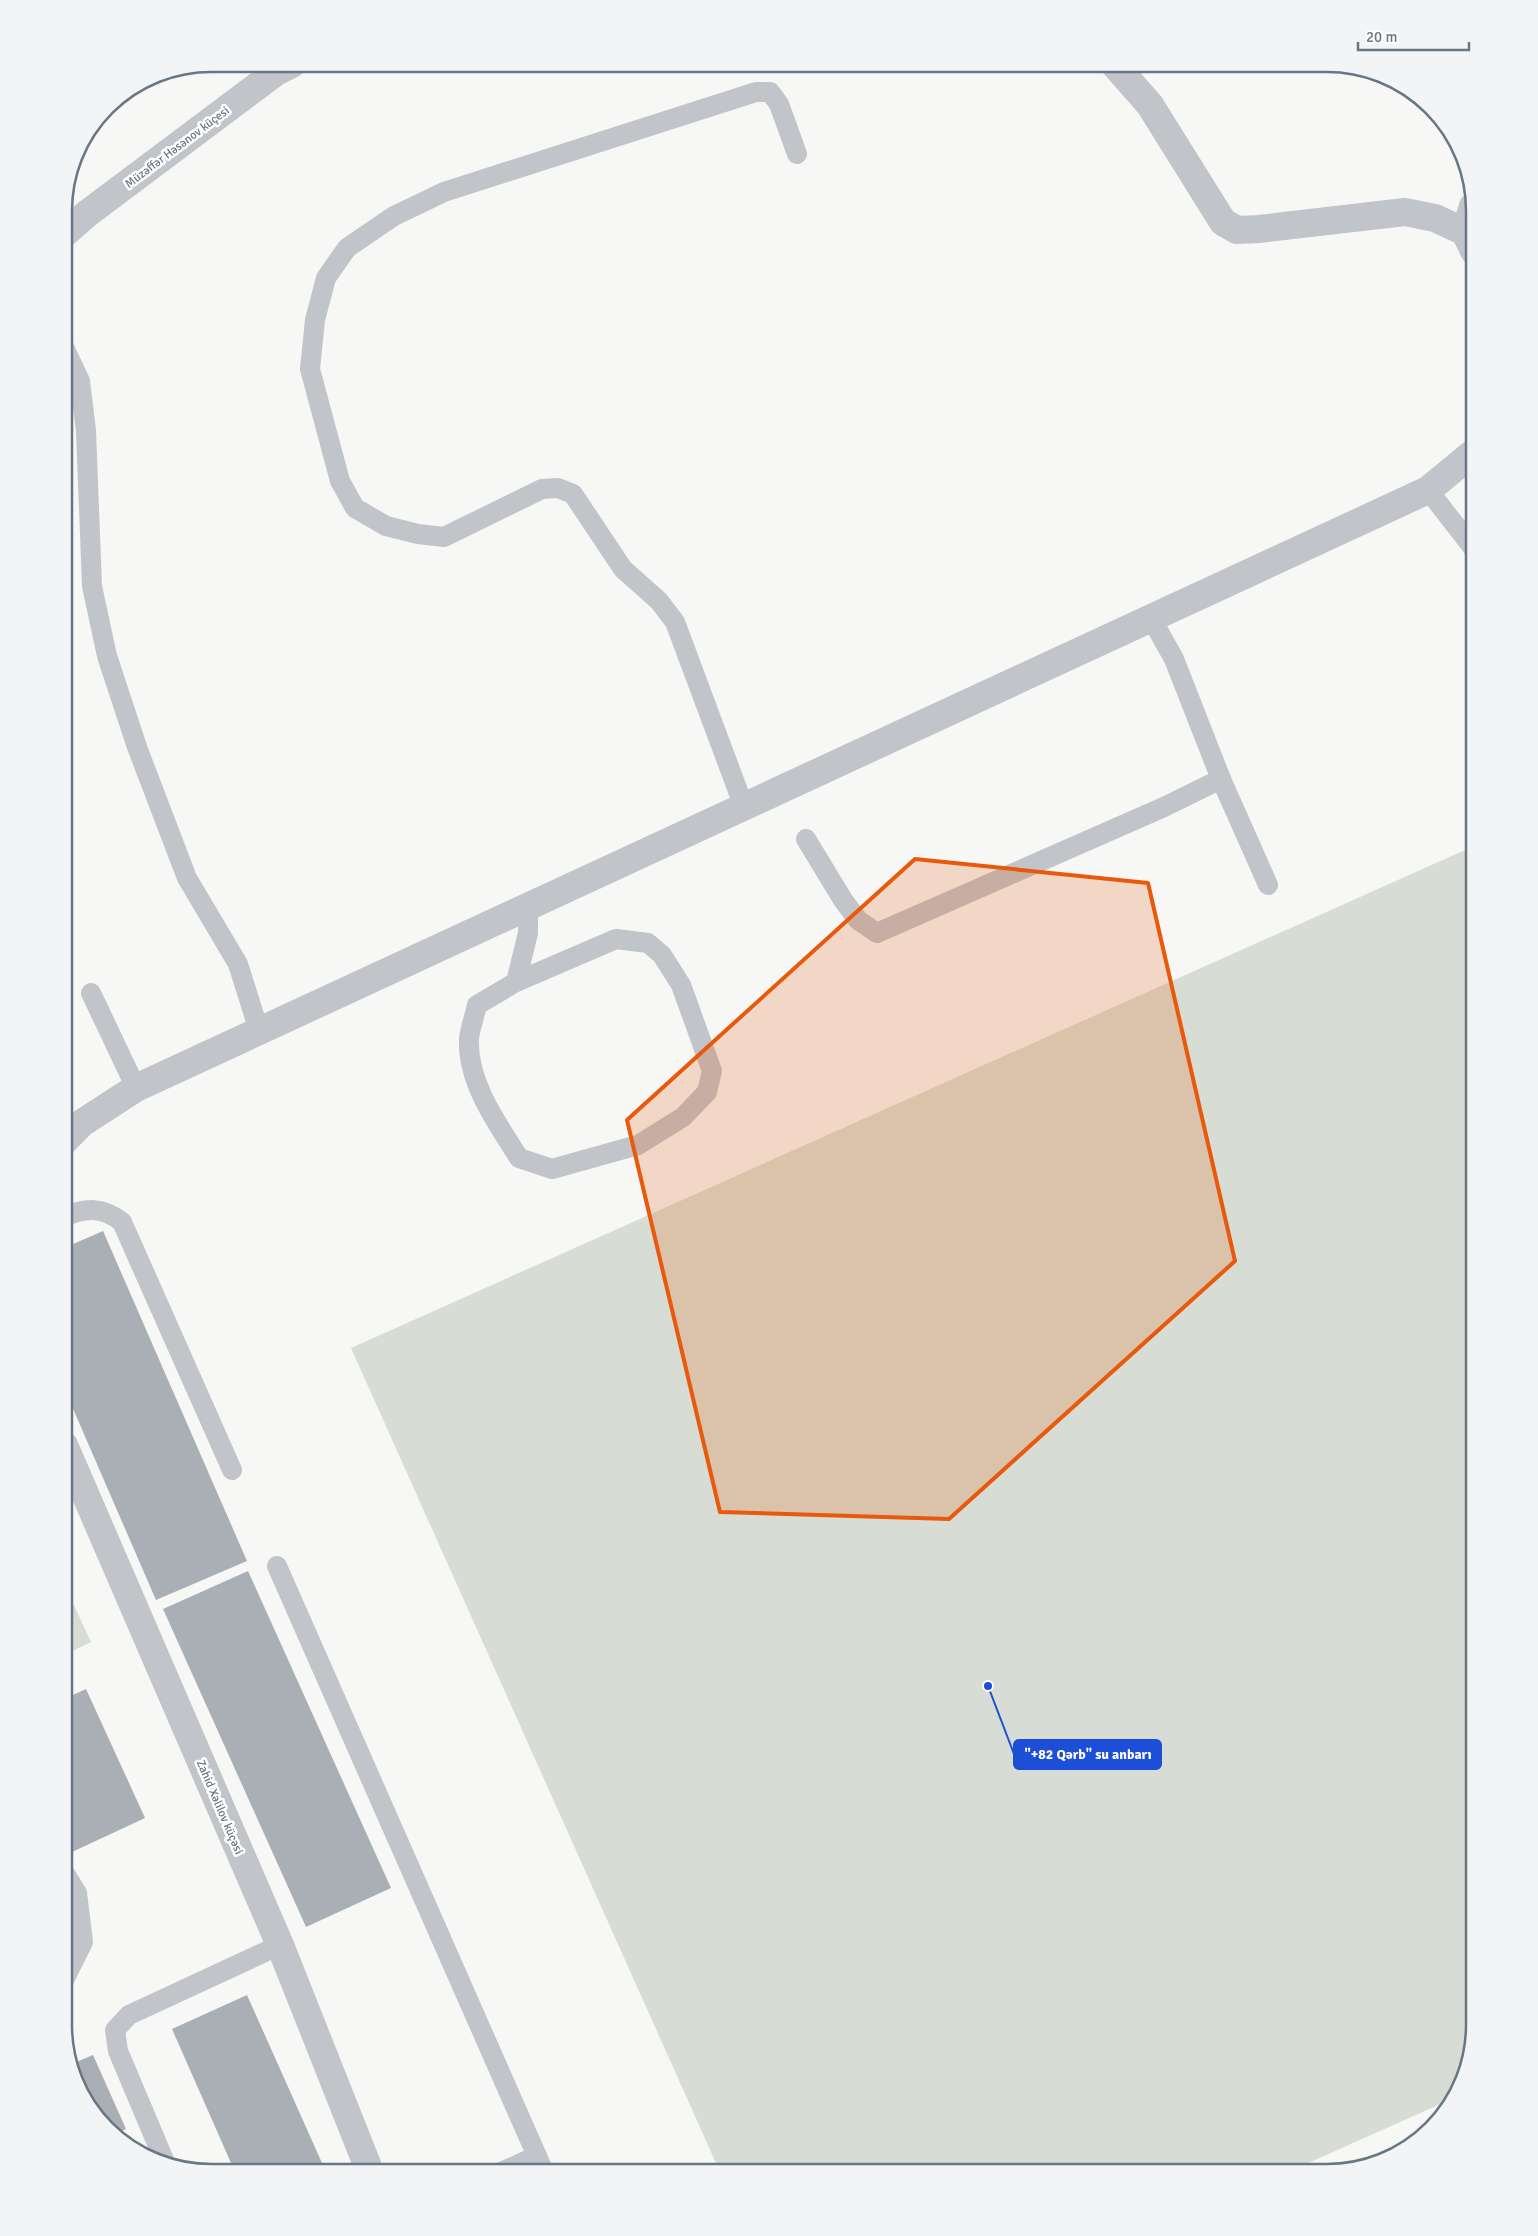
<svg xmlns="http://www.w3.org/2000/svg" width="1538" height="2236" viewBox="0 0 1538 2236" font-family="Signika,sans-serif">
  <style>
    .green { fill: #d7dcd4 }
    .building { fill: #a9afb5 }
    .lines { fill: none; stroke-linecap: round; stroke-linejoin: round }
    .lane { stroke: #c1c4c8; stroke-width: 20 }
    .street { stroke: #c1c4c8; stroke-width: 28 }
    .marked { fill: #e8590c; fill-opacity: 0.2; stroke: #e8590c; stroke-width: 4; stroke-linejoin: round }
    .labels { text-anchor: middle; stroke-width: 5; stroke-linejoin: round; paint-order: stroke }
    .street-label { font-size: 12px; fill: #697683; stroke: #fff }
    .rim { fill: none; stroke: #697683; stroke-width: 2.5 }
    .leader { fill: none; stroke: #1d4ed8; stroke-width: 2 }
    .callout-dot { fill: #1d4ed8; stroke: #fff; stroke-width: 2 }
    .callout { fill: #1d4ed8; stroke: #1d4ed8; stroke-width: 2 }
    .callout-label { font-size: 14px; text-anchor: middle; font-weight: bold; fill: #fff }
  </style>
  <rect width="100%" height="100%" fill="#f7f7f5"/>
  <g class="green">
    <polygon points="1474,846 1474,2024 1454,2098 1288,2172 720,2172 351,1348"/>
    <polygon points="64,1584 91,1642 64,1655"/>
  </g>
  <g class="building">
    <polygon points="1474,471 1474,495 1464,477"/>
    <polygon points="103,1231 247,1561 156,1600 64,1388 64,1248"/>
    <polygon points="248,1571 391,1888 306,1927 163,1609"/>
    <polygon points="86,1689 145,1818 72,1852 64,1833 64,1699"/>
    <polygon points="247,1995 326,2172 235,2172 172,2029"/>
    <polygon points="93,2055 126,2129 118,2133 83,2098 74,2063"/>
  </g>
  <g class="lines">
    <g class="lane">
      <polyline points="64,347 80,381 86,431 92,586 107,656 137,747 187,878 238,964 259,1031"/>
      <polyline points="1428,490 1474,549"/>
      <polyline points="1221,779 1268,885"/>
      <polyline points="744,807 675,622 659,601 623,569 573,494 558,488 542,489 444,537 418,534 386,526 355,508 340,481 310,369 315,320 326,278 347,248 394,216 444,192 756,92 770,92 779,104 797,154"/>
      <polyline points="806,839 843,900 858,920 877,933 1164,807 1221,779 1174,659 1151,618"/>
      <path d="M516,982L616,939L648,943L662,955L681,985L712,1071L707,1092L683,1117L638,1145L552,1169L519,1158C497,1123 467,1082 469,1039C470,1028 475,1015 477,1005L516,982L528,933V907"/>
      <polyline points="91,993 136,1088"/>
      <path d="M64,1217C86,1207 103,1207 122,1222L232,1470"/>
      <polyline points="277,1566 544,2172"/>
      <polyline points="64,1980 83,1942 77,1893 64,1872"/>
      <polyline points="164,2160 118,2051 115,2030 129,2015 280,1945"/>
      <polyline points="501,2172 537,2156"/>
    </g>
    <g class="street">
      <polyline points="1114,64 1150,105 1223,222 1237,230 1259,229 1405,212 1435,218 1465,232 1474,251"/>
      <polyline points="1465,232 1473,206"/>
      <polyline points="64,234 88,213 276,72 292,64"/>
      <polyline points="64,1141 82,1123 136,1088 1428,490 1474,452"/>
      <polyline points="64,1445 280,1945 370,2172"/>
    </g>
  </g>
  <path class="marked" d="M915,859L1148,883L1235,1261L949,1519L720,1512L627,1120Z"/>
  <g class="labels">
    <g class="street-label">
      <text transform="translate(177 147) rotate(-37)" y="4">Müzəffər Həsənov küçesi</text>
      <text transform="translate(220 1807) rotate(67)" y="4">Zahid Xəlilov küçəsi</text>
    </g>
  </g>
  <path d="M0 0H1538V2236H0ZM211 72H1327A139 139 0 0 1 1466 211V2025A139 139 0 0 1 1327 2164H211A139 139 0 0 1 72 2025V211A139 139 0 0 1 211 72Z" fill="#f3f4f5" fill-rule="evenodd"/>
  <path class="rim" d="M211 72H1327A139 139 0 0 1 1466 211V2025A139 139 0 0 1 1327 2164H211A139 139 0 0 1 72 2025V211A139 139 0 0 1 211 72Z"/>
  <path class="leader" d="M988 1686L1014 1754"/>
  <circle class="callout-dot" cx="988" cy="1686" r="5"/>
  <rect class="callout" x="1014" y="1740" width="147" height="29" rx="5"/>
  <g class="callout-label">
    <text x="1088" y="1759">"+82 Qərb" su anbarı</text>
  </g>
  <path d="M1358 42v8h111v-8" fill="none" stroke="#697683" stroke-width="2.5"/>
  <text x="1366" y="42" font-size="15" fill="#697683" stroke="#ffffff" stroke-width="4" paint-order="stroke">20 m</text>
</svg>
